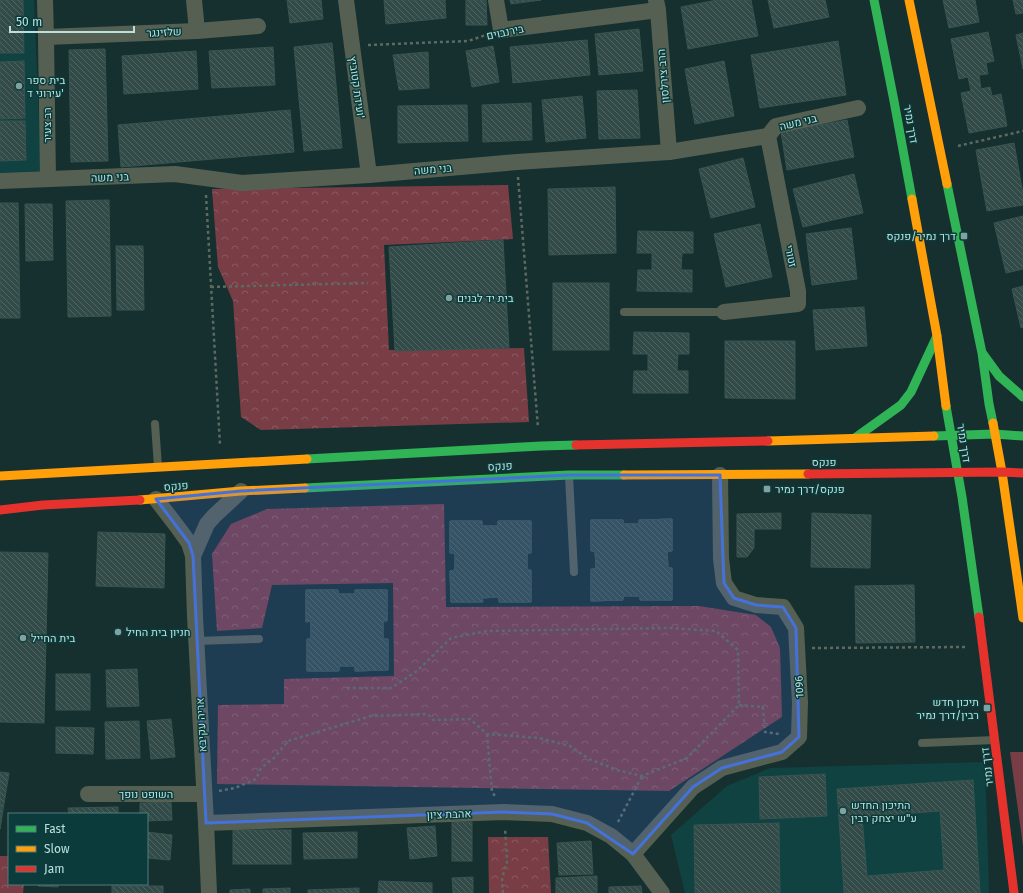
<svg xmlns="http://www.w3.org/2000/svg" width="1023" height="893" viewBox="0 0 1023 893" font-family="'Fira Sans',Heebo,sans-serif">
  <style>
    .built { fill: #0f4241 }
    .grass { fill: #793d46 }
    .park { fill: url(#park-crowns) }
    .building { fill: url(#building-back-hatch); stroke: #385450; fill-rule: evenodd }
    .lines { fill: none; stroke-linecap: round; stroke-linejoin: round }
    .path { stroke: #5d6a61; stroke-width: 2.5; stroke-dasharray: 3 3; stroke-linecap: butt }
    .lane { stroke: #556053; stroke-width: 8 }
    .street { stroke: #556053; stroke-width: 16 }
    .fast { stroke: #30b455; stroke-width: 9 }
    .slow { stroke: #ff9f0a; stroke-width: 9 }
    .jam { stroke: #e5322d; stroke-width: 9 }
    .marked { fill: #4472da; fill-opacity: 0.2; stroke: #4472da; stroke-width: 3; stroke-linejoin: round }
    .poi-dot { fill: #80a2a1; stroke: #0b3b3a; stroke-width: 1.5 }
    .labels { text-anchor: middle; stroke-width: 3; stroke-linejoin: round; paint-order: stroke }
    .street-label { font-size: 11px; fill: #b9e0de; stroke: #0b3b3a }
    .poi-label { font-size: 11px; fill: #b9e0de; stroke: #0b3b3a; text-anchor: start }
  </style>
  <defs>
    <pattern id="park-crowns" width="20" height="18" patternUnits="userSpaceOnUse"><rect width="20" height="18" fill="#793d46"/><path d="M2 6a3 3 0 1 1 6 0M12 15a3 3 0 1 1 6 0" fill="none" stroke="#8a5960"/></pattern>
    <pattern id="building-back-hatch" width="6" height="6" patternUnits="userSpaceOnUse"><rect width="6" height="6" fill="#324b48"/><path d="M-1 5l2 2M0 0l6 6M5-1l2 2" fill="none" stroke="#4e6562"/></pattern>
  </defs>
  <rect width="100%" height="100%" fill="#163030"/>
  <g class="built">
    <polygon points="0,0 34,0 41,171 0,173"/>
    <polygon points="985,762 989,893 685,893 671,835 727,786 770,768"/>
  </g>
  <polygon class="grass" points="1010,752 1023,752 1023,846"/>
  <g class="park">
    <polygon points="508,185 513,239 384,245 389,350 524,348 529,422 261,430 241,417 233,301 218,267 212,189"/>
    <polygon points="444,504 446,607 699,606 756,615 771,627 780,648 782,717 669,791 217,784 218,705 284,704 284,679 394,676 393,583 272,585 262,628 217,631 212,554 231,524 267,509"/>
    <polygon points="488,837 548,837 551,893 489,893"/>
    <polygon points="9,856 9,884 24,884 23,893 0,893 0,856"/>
  </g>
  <g class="building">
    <polygon points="0,0 23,0 24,53 0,53"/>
    <polygon points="287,0 321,0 323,19 290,23"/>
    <polygon points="384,0 445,0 446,18 386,24"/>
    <polygon points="466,0 486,0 487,25 466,25"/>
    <polygon points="510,0 541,0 511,4"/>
    <polygon points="717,0 751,0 758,36 688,49 681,7"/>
    <polygon points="768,0 825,0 829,17 774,28"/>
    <polygon points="943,0 975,0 979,22 949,28"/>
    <polygon points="1013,0 1023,0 1023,13 1016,14"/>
    <polygon points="639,29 643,71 599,75 595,34"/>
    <polygon points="988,32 994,61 986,63 988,74 979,75 981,89 990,87 992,96 1001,94 1007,126 969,133 961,93 971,91 968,77 959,79 951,39"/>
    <polygon points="1023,33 1023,69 1016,35"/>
    <polygon points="587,40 590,75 513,83 510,47"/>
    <polygon points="838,41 846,95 760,108 751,55"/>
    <polygon points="332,43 342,148 304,151 294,47"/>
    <polygon points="493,46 499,82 472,87 466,51"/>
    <polygon points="273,47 275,85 212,88 209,51"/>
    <polygon points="105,49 108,161 71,162 69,50"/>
    <polygon points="196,51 198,89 124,94 122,56"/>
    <polygon points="428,52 429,88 399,90 393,55"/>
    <polygon points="24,61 25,118 0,119 0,62"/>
    <polygon points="724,61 734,116 695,124 685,69"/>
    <polygon points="637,90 640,138 599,139 597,91"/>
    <polygon points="582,96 586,138 546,142 542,100"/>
    <polygon points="531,103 532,140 483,142 482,105"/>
    <polygon points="467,105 468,141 398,143 398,106"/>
    <polygon points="290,110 294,152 121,167 118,125"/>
    <polygon points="847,120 854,157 787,170 781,132"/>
    <polygon points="0,121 25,121 26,160 0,161"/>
    <polygon points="1014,143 1023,194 1023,205 987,211 976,150"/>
    <polygon points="743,158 755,207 711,218 699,169"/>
    <polygon points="854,174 863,213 803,227 793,189"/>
    <polygon points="615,187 616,253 549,255 548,189"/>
    <polygon points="109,200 111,316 68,317 66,201"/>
    <polygon points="0,203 18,203 20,318 0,318"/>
    <polygon points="25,204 52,204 53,260 26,261"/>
    <polygon points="1023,216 1023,269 1006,273 994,223"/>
    <polygon points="760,224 772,277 726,287 714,234"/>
    <polygon points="851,228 857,279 812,285 806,234"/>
    <polygon points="638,231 693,232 693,253 682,253 681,270 692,270 692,292 637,291 638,270 652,270 652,253 637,253"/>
    <polygon points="503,240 509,348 395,351 389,247"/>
    <polygon points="116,246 143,246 144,310 117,310"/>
    <rect x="553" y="283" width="56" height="67"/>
    <polygon points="1023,286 1023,327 1021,328 1012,289"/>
    <polygon points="864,307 867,346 816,350 813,310"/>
    <polygon points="634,332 689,333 689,354 678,354 677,371 688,371 688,393 633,393 634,371 648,371 648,354 633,354"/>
    <polygon points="725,341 795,341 795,399 725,398"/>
    <polygon points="781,513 781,529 754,529 754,548 747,557 737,557 737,514"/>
    <polygon points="812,513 871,515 870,568 811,567"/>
    <polygon points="672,519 672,551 667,551 668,568 672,568 672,600 640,600 640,596 623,596 623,600 591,601 591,569 596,569 595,551 591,551 591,520 623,520 623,524 639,524 639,520"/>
    <polygon points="672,519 672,551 667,551 668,568 672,568 672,600 640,600 640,596 623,596 623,600 591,601 591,569 596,569 595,551 591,551 591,520 623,520 623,524 639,524 639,520"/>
    <polygon points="672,519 672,551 667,551 668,568 672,568 672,600 640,600 640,596 623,596 623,600 591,601 591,569 596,569 595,551 591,551 591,520 623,520 623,524 639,524 639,520"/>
    <polygon points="450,521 482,521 482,526 498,526 498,521 531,521 531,553 527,553 527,570 531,570 531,602 499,602 499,597 482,598 483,602 451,602 450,571 455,570 455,553 450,553"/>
    <polygon points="450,521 482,521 482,526 498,526 498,521 531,521 531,553 527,553 527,570 531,570 531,602 499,602 499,597 482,598 483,602 451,602 450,571 455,570 455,553 450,553"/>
    <polygon points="450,521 482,521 482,526 498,526 498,521 531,521 531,553 527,553 527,570 531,570 531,602 499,602 499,597 482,598 483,602 451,602 450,571 455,570 455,553 450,553"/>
    <polygon points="98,532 165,534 164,588 96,586"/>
    <polygon points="0,552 48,553 44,723 0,722"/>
    <polygon points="914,585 915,642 856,643 855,586"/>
    <polygon points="306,590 338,590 338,594 355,594 355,590 387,590 387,621 383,621 383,639 388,639 388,670 355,671 355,666 339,666 339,671 307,671 307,639 311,639 311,621 306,622"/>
    <polygon points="306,590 338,590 338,594 355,594 355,590 387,590 387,621 383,621 383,639 388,639 388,670 355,671 355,666 339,666 339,671 307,671 307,639 311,639 311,621 306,622"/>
    <polygon points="306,590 338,590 338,594 355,594 355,590 387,590 387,621 383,621 383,639 388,639 388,670 355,671 355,666 339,666 339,671 307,671 307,639 311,639 311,621 306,622"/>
    <polygon points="137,669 139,706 107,707 106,670"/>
    <rect x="56" y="674" width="34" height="36"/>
    <polygon points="171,719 175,757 151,759 147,721"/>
    <polygon points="139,721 140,758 106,759 105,722"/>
    <polygon points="56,727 94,728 93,754 56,753"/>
    <polygon points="0,772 9,773 0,829"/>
    <polygon points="825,774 827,816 760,819 759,777"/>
    <path d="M973,780L980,893H844L837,789ZM940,811L944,870L867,876L862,817Z"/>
    <polygon points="171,802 172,820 147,821 147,814 140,814 140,803"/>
    <polygon points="118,807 118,814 69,814 68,808"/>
    <rect x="452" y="822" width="20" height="39"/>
    <polygon points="779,823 780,893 695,893 694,825"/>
    <polygon points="435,826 437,856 410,859 407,828"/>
    <rect x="233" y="830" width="58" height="34"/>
    <polygon points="147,832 172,835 170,860 147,858"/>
    <polygon points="357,832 357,858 304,859 303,833"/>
    <polygon points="591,841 593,874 559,875 557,843"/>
    <polygon points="597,876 597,893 556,893 556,878"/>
    <polygon points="473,877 473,893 453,893 452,878"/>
    <polygon points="379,881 432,883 432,893 378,893"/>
    <polygon points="38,884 58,884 58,887 38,886"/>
    <rect x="112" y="886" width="51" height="7"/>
    <polygon points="641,886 642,893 609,893 609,887"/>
    <polygon points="290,888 290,893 263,893 263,889"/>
    <polygon points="359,888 359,893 308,893 308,890"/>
    <polygon points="250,889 250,893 230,893 230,890"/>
  </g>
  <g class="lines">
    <g class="path">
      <polyline points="368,45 468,41 486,35"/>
      <polyline points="958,146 1023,131"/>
      <polyline points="518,177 538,428"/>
      <polyline points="206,195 220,445"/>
      <polyline points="211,287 368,283"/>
      <polyline points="812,648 965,647"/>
      <polyline points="739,705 763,707 765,732 779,734"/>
      <polyline points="487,734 492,792 495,796"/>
      <polyline points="219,791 235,788 256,779 261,768 274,758 288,741 371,716 428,714 433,720 470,719 487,734 539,738 570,746 589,759 617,770 642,776 687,758 739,705 738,650 716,631 669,628 487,631 451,638 417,671 391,688 347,688"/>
      <polyline points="618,822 642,776"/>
      <polyline points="503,893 502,880 504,871 507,862 505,828"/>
    </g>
    <g class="lane">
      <polyline points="624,312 724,312"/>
      <polyline points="155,424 158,467"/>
      <polyline points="569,476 574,572"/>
      <polyline points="197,641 259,639"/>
      <polyline points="922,743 995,740"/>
    </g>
    <g class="street">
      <polyline points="45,0 46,37 48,179"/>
      <polyline points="194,0 197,31"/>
      <polyline points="346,0 369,175"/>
      <polyline points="496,0 501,30 658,10"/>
      <polyline points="656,0 658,10 669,152"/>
      <polyline points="46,37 197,31 258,26"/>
      <polyline points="0,181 175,174 242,183 369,175 517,162 669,152 768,136 776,126 858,108"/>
      <polyline points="724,312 798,304 798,291 768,136"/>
      <polyline points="156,499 179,529 189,543 193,556 195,616 206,823 209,893"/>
      <polyline points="193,556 207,524 214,516 241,491"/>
      <polyline points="88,794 204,794"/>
      <polyline points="206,823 504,812 552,814 587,823 611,836 633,854 662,893"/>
      <polyline points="633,854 693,787 722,768 782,752 799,737 800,703 796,628 783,607 756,605 734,598 724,583 721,559 720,475"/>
    </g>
    <g class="fast">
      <polyline points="874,0 894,101 912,199"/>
      <polyline points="947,184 982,353 989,404 993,423"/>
      <polyline points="983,354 999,376 1023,397"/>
      <polyline points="946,406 962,497 979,617"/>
      <polyline points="934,436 995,434 1023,436"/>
      <polyline points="855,438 901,405 911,392 937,336"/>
      <polyline points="307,459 541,446 576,445"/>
      <polyline points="305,488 569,475 624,475"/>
    </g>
    <g class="slow">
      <polyline points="909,0 947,184"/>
      <polyline points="912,199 937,336 946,406"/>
      <polyline points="993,423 1002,472 1023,618"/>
      <polyline points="768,441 934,436"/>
      <polyline points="624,475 808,474"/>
      <polyline points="0,476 307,459"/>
      <polyline points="140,500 241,491 305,488"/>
    </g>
    <g class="jam">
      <polyline points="576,445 768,441"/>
      <polyline points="808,474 1002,472 1023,473"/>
      <polyline points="0,510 43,505 140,500"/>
      <polyline points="979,617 1014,893"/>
    </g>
  </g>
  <path class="marked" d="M569,475H720L724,583L734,598L756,605L783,607L796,628L799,737L782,752L722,768L693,787L633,854L587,823L552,814L504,812L206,823L193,556L189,543L156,499L241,491Z"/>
  <g class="poi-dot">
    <circle cx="19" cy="86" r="4"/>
    <rect x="960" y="232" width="8" height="8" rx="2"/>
    <circle cx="449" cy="298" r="4"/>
    <rect x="763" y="485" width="8" height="8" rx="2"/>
    <circle cx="118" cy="632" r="4"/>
    <circle cx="23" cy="638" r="4"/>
    <rect x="983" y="704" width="8" height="8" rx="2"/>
    <circle cx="843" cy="811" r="4"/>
  </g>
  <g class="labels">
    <g class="street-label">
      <text transform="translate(164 32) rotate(-3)" y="4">שלזינגר</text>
      <text transform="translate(505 32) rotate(-12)" y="4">בירנבוים</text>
      <text transform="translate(663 76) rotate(-95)" y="4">הרב צירלסון</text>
      <text transform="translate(357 87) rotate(82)" y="4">ועידת קטוביץ'</text>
      <text transform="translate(798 122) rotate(-14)" y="4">בני משה</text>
      <text transform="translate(911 124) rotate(80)" y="4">דרך נמיר</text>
      <text transform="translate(47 125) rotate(-90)" y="4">רב צעיר</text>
      <text transform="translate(433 169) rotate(-5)" y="4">בני משה</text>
      <text transform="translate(110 177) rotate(-2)" y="4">בני משה</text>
      <text transform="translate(791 256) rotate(79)" y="4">זטורי</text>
      <text transform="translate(964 443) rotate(81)" y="4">דרך נמיר</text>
      <text x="824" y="466">פנקס</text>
      <text transform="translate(500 466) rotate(-3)" y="4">פנקס</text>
      <text transform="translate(176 486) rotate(-5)" y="4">פנקס</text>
      <text transform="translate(799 687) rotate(-93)" y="4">1096</text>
      <text transform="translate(201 725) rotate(-93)" y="4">אריה עקיבא</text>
      <text transform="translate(987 767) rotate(-97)" y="4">דרך נמיר</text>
      <text x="146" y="798">השופט נופך</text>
      <text transform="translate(449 814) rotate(-2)" y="4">אהבת ציון</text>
    </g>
    <g class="poi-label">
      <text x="27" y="84">בית ספר<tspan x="27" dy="13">עירוני ד'</tspan></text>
      <text x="956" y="240" text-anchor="end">דרך נמיר/פנקס</text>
      <text x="457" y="302">בית יד לבנים</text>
      <text x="775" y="493">פנקס/דרך נמיר</text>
      <text x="126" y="636">חניון בית החיל</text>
      <text x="31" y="642">בית החייל</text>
      <text x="979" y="706" text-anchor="end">תיכון חדש<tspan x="979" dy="13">רבין/דרך נמיר</tspan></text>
      <text x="851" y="809">התיכון החדש<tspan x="851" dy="13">ע"ש יצחק רבין</tspan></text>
    </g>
  </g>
  <rect x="8" y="813" width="140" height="72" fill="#0b3b3a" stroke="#517d7c"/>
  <rect x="16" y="826" width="20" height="6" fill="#30b455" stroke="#517d7c"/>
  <text x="44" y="833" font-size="12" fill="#b9e0de">Fast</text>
  <rect x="16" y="846" width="20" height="6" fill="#ff9f0a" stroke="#517d7c"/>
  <text x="44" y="853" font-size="12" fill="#b9e0de">Slow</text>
  <rect x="16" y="866" width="20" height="6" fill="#e5322d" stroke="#517d7c"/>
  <text x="44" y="873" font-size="12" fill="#b9e0de">Jam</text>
  <path d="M10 26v6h124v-6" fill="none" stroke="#b9e0de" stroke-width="2"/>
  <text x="16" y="26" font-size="12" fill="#b9e0de" stroke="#0b3b3a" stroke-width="3" paint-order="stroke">50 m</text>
</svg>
